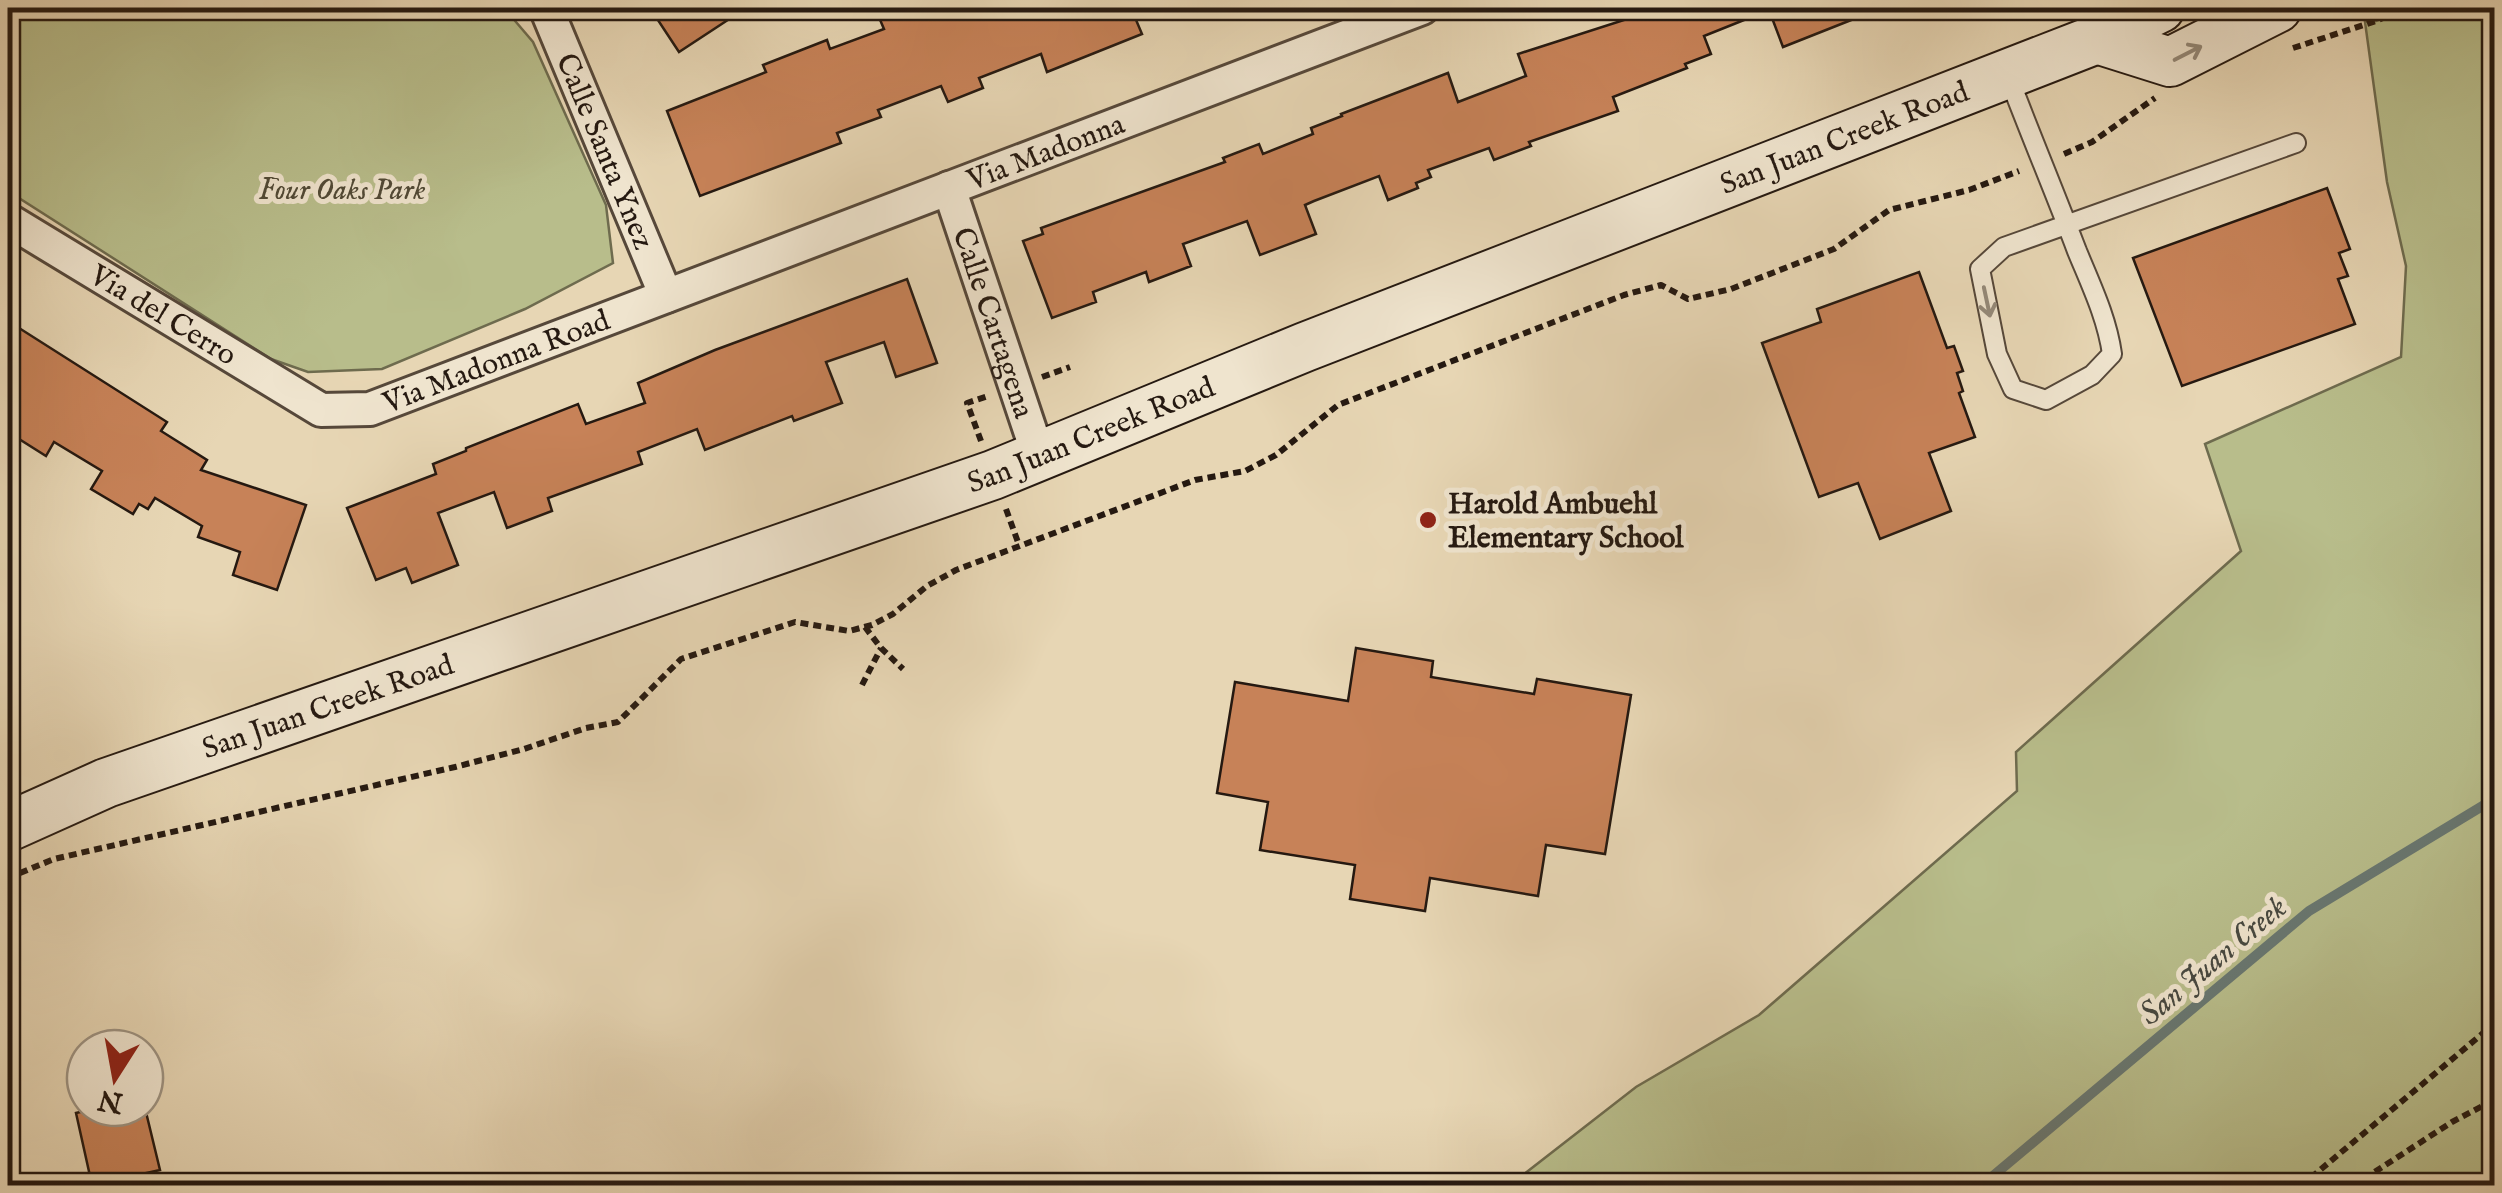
<svg xmlns="http://www.w3.org/2000/svg" width="2502" height="1193" viewBox="0 0 2502 1193" font-family="'IM FELL English',serif">
  <style>
    .green { fill: #b8bd8b; stroke: #6e6b4e; stroke-width: 2.5 }
    .lines { fill: none; stroke-linecap: round; stroke-linejoin: round }
    .stream { stroke: #697872; stroke-width: 10 }
    .building { fill: #c78258; stroke: #251911; stroke-width: 2.5 }
    .lane-casing { stroke: #56483a; stroke-width: 22 }
    .street-casing { stroke: #56483a; stroke-width: 38 }
    .secondary-casing { stroke: #251911; stroke-width: 52 }
    .path { stroke: #251911; stroke-width: 6; stroke-dasharray: 8 5; stroke-linecap: butt }
    .lane { stroke: #efe4ce; stroke-width: 18 }
    .street { stroke: #efe4ce; stroke-width: 32 }
    .secondary { stroke: #efe4ce; stroke-width: 48 }
    .oneway { stroke: #948979 }
    .poi-dot { fill: #8f2418; stroke: #efe4ce; stroke-width: 4 }
    .labels { text-anchor: middle; stroke-width: 10; stroke-linejoin: round; paint-order: stroke }
    .street-label { font-size: 30px; fill: #251911; stroke: #efe4ce }
    .park-label { font-size: 30px; font-style: italic; fill: #514a36; stroke: #efe4ce }
    .poi-label { font-size: 30px; font-weight: bold; fill: #251911; stroke: #efe4ce; text-anchor: start }
    .water-label { font-size: 32px; font-style: italic; fill: #474941; stroke: #efe4ce }
  </style>
  <rect width="100%" height="100%" fill="#e7d6b4"/>
  <filter id="stains"><feTurbulence type="fractalNoise" baseFrequency=".002" numOctaves="4"/><feColorMatrix values="0 0 0 0 .2 0 0 0 0 .09 0 0 0 0 .02 0 0 0 .5 -.17"/></filter>
  <radialGradient id="worn" r=".72"><stop offset=".6" stop-color="#630" stop-opacity="0"/><stop offset="1" stop-color="#630" stop-opacity=".3"/></radialGradient>
  <g class="green">
    <polygon points="8,8 504,8 533,42 606,205 613,263 525,309 382,369 308,372 271,359 8,191"/>
    <polygon points="2405,8 2494,8 2494,1185 1510,1185 1636,1087 1759,1015 2017,791 2016,752 2241,551 2205,444 2401,357 2406,266 2387,182 2365,22 2376,21"/>
  </g>
  <g class="lines">
    <polyline class="stream" points="1981,1186 2309,911 2494,799"/>
  </g>
  <g class="building">
    <polygon points="650,8 746,8 679,52"/>
    <polygon points="875,8 1131,8 1142,34 1047,72 1041,54 979,78 983,88 948,102 941,86 878,110 881,117 837,133 841,143 700,196 667,111 766,72 763,65 827,40 830,49 884,29"/>
    <polygon points="1637,8 1879,9 1783,47 1769,10 1704,36 1711,54 1685,64 1687,68 1613,97 1618,111 1529,142 1531,146 1494,160 1489,148 1428,170 1431,177 1416,183 1418,188 1388,200 1379,176 1314,201 1305,205 1316,234 1260,255 1247,221 1183,244 1191,266 1149,282 1146,272 1093,292 1096,302 1052,318 1023,241 1043,234 1041,228 1225,162 1223,158 1259,144 1263,154 1313,134 1311,128 1342,116 1341,114 1448,73 1458,102 1526,76 1518,54 1624,20 1621,14"/>
    <polygon points="2327,188 2350,249 2339,253 2348,276 2338,279 2355,324 2182,386 2133,258"/>
    <polygon points="1919,272 1947,348 1954,346 1963,371 1957,373 1963,391 1959,393 1975,437 1929,453 1951,511 1880,539 1858,483 1819,497 1762,343 1821,322 1817,309"/>
    <polygon points="907,279 937,363 896,377 884,342 826,362 842,403 794,421 792,416 705,450 697,429 638,452 642,464 548,498 552,511 507,528 494,492 438,513 458,565 412,583 406,568 376,580 347,508 436,474 433,464 466,451 466,448 578,404 586,424 645,403 638,383 715,350"/>
    <polygon points="8,321 167,422 161,431 207,460 201,470 306,505 277,590 233,575 240,552 198,537 202,526 155,498 148,509 139,504 133,514 91,489 102,471 54,442 46,456 8,432"/>
    <polygon points="1356,648 1433,661 1431,677 1534,694 1537,679 1631,695 1605,854 1546,845 1538,896 1430,878 1425,911 1350,899 1355,865 1260,850 1268,802 1217,793 1235,682 1348,701"/>
    <polygon points="97,1108 145,1108 160,1170 92,1185 76,1113"/>
  </g>
  <g class="lines">
    <defs>
      <path id="lane" d="M2009,78C2031,136 2055,193 2077,251C2091,285 2107,318 2112,354L2092,375L2046,400L2013,389L1997,354L1980,269L2004,247L2296,143"/>
      <g id="street">
        <path id="s1" d="M546,8L666,296"/>
        <path id="s2" d="M949,188L1039,457"/>
        <path id="s3" d="M8,220L321,410L370,409L1422,8"/>
      </g>
      <g id="secondary">
        <polyline points="2097,39 2170,62 2277,8"/>
        <path id="s4" d="M8,827L106,783L993,475L1305,347L2097,39L2160,8"/>
      </g>
    </defs>
    <use href="#lane" class="lane-casing"/>
    <use href="#street" class="street-casing"/>
    <use href="#secondary" class="secondary-casing"/>
    <g class="path">
      <polyline points="2293,48 2376,21 2405,8"/>
      <polyline points="2064,154 2092,142 2155,98"/>
      <polyline points="1042,377 1070,367"/>
      <polyline points="981,441 967,403 988,396"/>
      <polyline points="1006,509 1019,545"/>
      <polyline points="865,627 881,648 903,669"/>
      <polyline points="862,685 881,648"/>
      <polyline points="8,878 54,859 455,767 524,749 586,728 618,722 681,659 795,622 849,631 872,625 893,614 927,586 956,570 1195,480 1245,471 1276,455 1338,405 1624,295 1661,285 1688,299 1731,289 1834,249 1889,210 1969,190 2019,171"/>
      <polyline points="2301,1186 2494,1024"/>
      <polyline points="2353,1186 2452,1122 2494,1100"/>
    </g>
    <use href="#lane" class="lane"/>
    <use href="#street" class="street"/>
    <use href="#secondary" class="secondary"/>
  </g>
  <defs><path id="oneway-shaft" d="M-6 0H5M1.5-3L5.5 0L1.5 3" fill="none" stroke-width="1.6" stroke-linecap="round" stroke-linejoin="round" transform="scale(2.5)"/></defs>
  <g class="oneway">
    <use href="#oneway-shaft" transform="translate(2188 53) rotate(-27)"/>
    <use href="#oneway-shaft" transform="translate(1987 302) rotate(78)"/>
  </g>
  <circle class="poi-dot" cx="1428" cy="520" r="10"/>
  <g class="labels">
    <g class="street-label">
      <text dy="10" stroke="none"><textPath href="#s4" startOffset="1962">San Juan Creek Road</textPath></text>
      <text dy="10" stroke="none"><textPath href="#s1" startOffset="155">Calle Santa Ynez</textPath></text>
      <text dy="10" stroke="none"><textPath href="#s3" startOffset="1138">Via Madonna</textPath></text>
      <text dy="10" stroke="none"><textPath href="#s3" startOffset="182">Via del Cerro</textPath></text>
      <text dy="10" stroke="none"><textPath href="#s2" startOffset="142">Calle Cartagena</textPath></text>
      <text dy="10" stroke="none"><textPath href="#s3" startOffset="550">Via Madonna Road</textPath></text>
      <text dy="10" stroke="none"><textPath href="#s4" startOffset="1152">San Juan Creek Road</textPath></text>
      <text dy="10" stroke="none"><textPath href="#s4" startOffset="342">San Juan Creek Road</textPath></text>
    </g>
    <g class="park-label">
      <text x="342" y="199">Four Oaks Park</text>
    </g>
    <g class="poi-label">
      <text x="1448" y="513">Harold Ambuehl<tspan x="1448" dy="34">Elementary School</tspan></text>
    </g>
    <g class="water-label">
      <text transform="translate(2212 960) rotate(-40)" y="11">San Juan Creek</text>
    </g>
  </g>
  <rect width="2502" height="1193" fill="none" stroke="#e7d6b4" stroke-width="40"/>
  <rect x="10" y="10" width="2482" height="1173" fill="none" stroke="#251911" stroke-width="5"/>
  <rect x="20" y="20" width="2462" height="1153" fill="none" stroke="#251911" stroke-width="2.5"/>
  <g transform="translate(115 1078) rotate(191)"><circle r="48" fill="#efe4ce" stroke="#9e9382" stroke-width="2.5"/>
  <path d="M0-8L18 38L0 25L-18 38Z" fill="#8f2418"/>
  <text y="-15" font-size="28" font-weight="bold" text-anchor="middle" fill="#251911">N</text>
  </g>
  <rect width="100%" height="100%" filter="url(#stains)"/>
  <rect width="100%" height="100%" fill="url(#worn)"/>
</svg>
